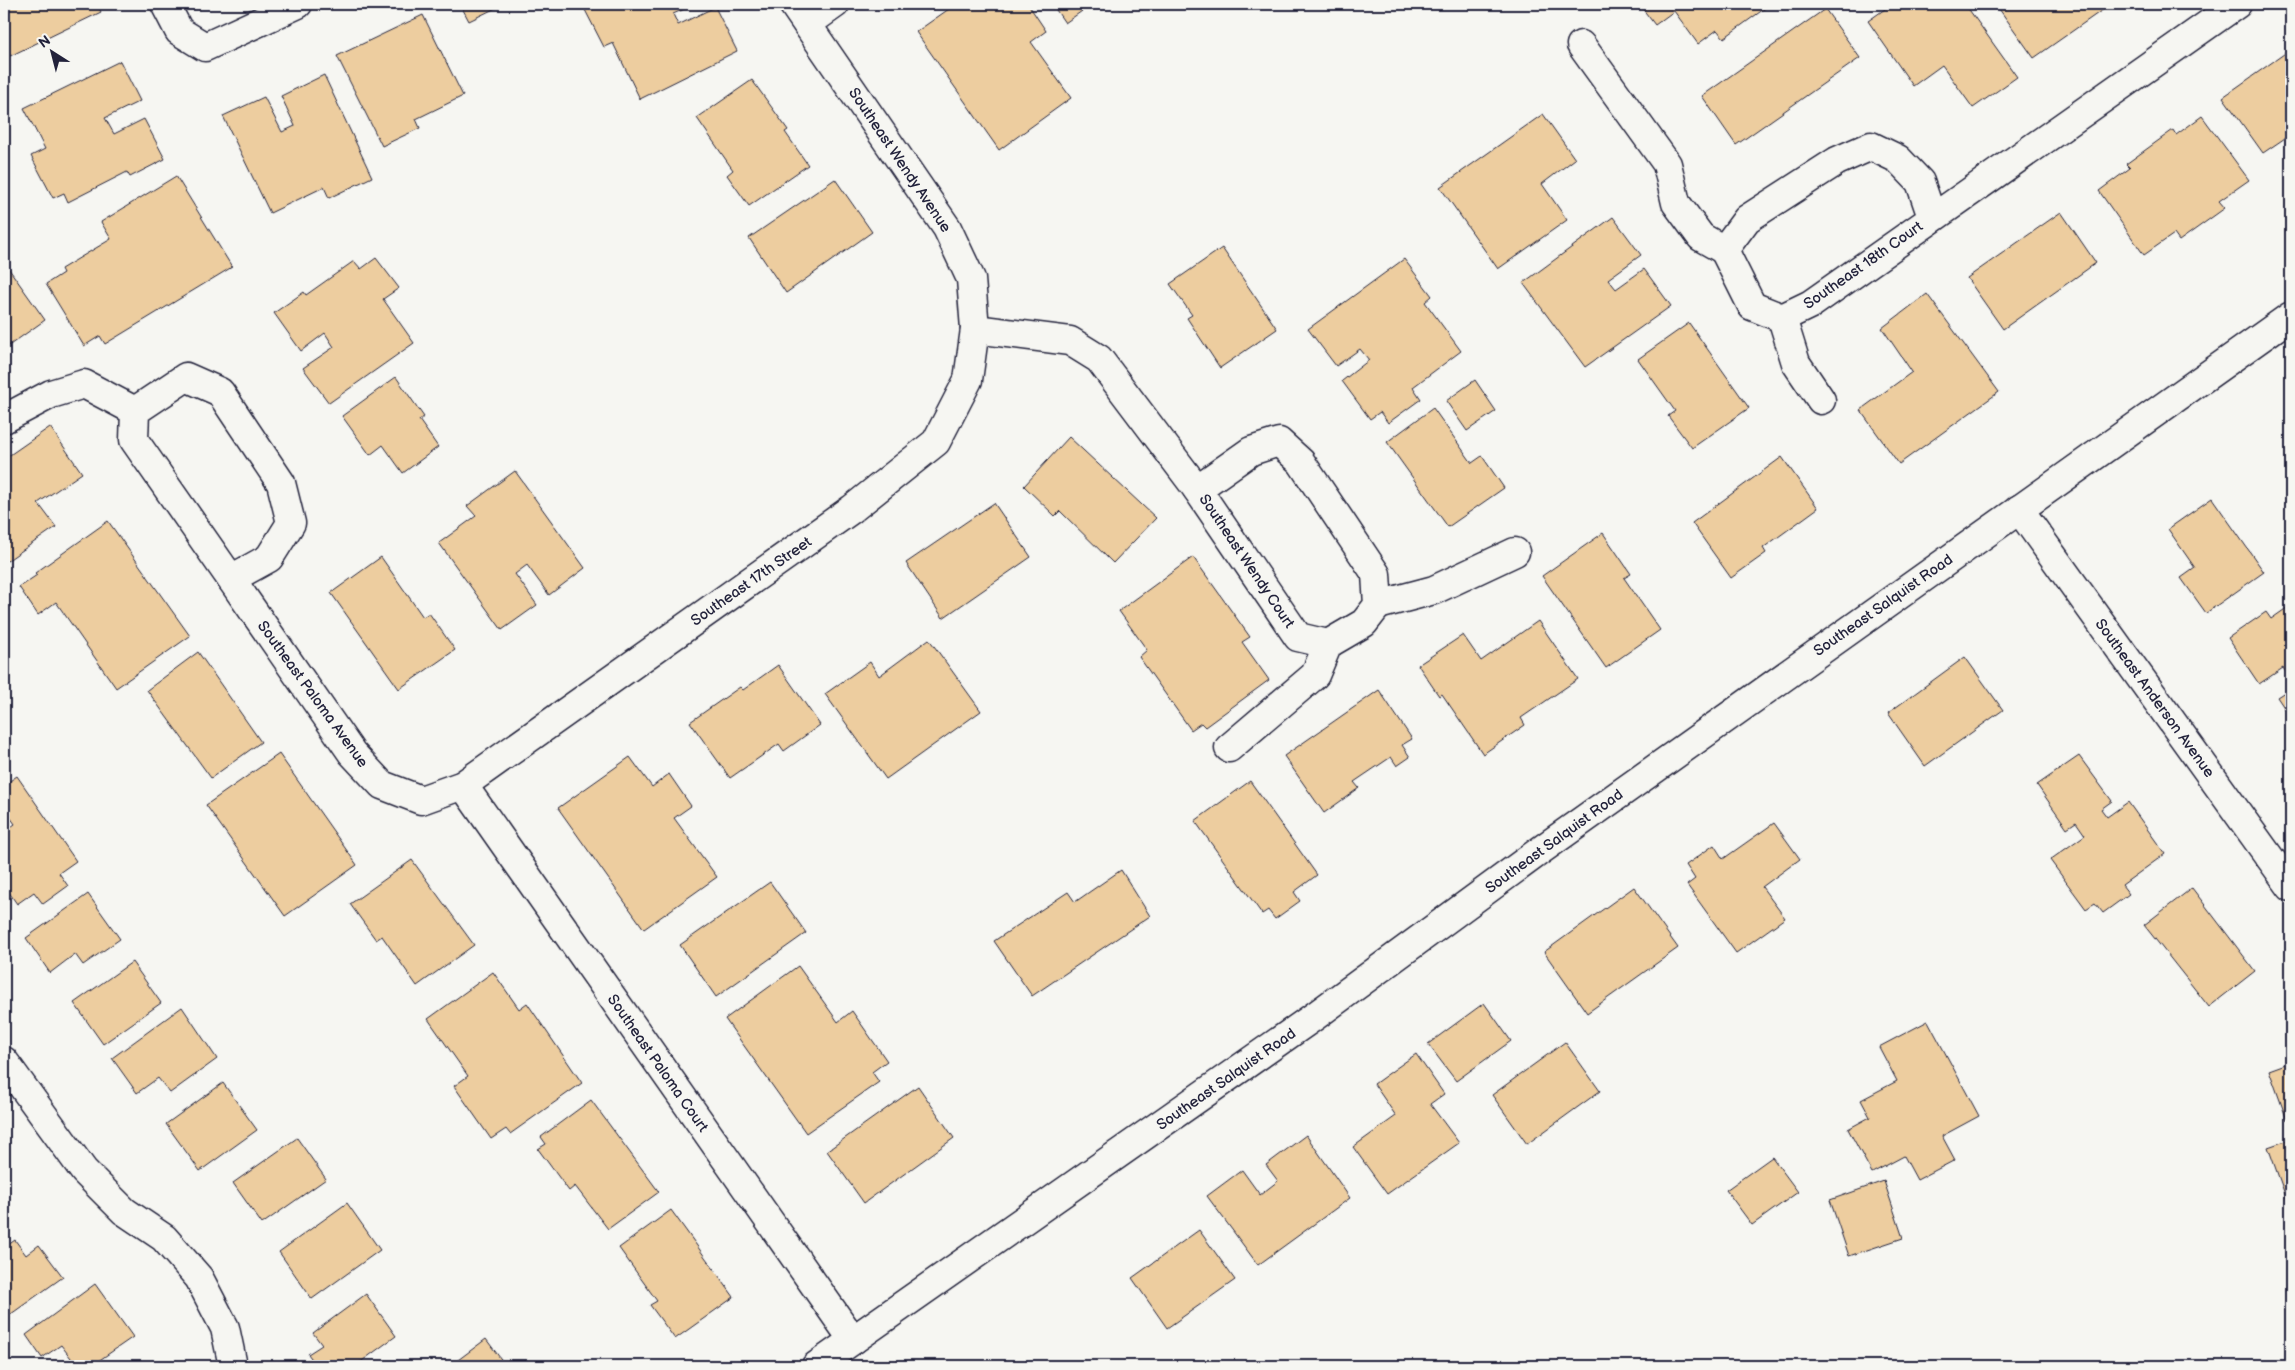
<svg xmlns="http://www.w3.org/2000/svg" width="2295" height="1370" viewBox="0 0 2295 1370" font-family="'Balsamiq Sans',sans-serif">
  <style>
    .building { fill: #edcd9f; stroke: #22223b }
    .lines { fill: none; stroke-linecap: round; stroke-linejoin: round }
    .minor-casing { stroke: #22223b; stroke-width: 31 }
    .minor { stroke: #f6f6f2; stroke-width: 28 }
    .labels { text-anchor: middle; stroke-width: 5; stroke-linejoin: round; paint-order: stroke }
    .street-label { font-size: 15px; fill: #22223b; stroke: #f6f6f2 }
  </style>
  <rect width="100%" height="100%" fill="#f6f6f2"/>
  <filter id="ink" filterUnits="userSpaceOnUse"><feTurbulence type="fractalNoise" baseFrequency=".02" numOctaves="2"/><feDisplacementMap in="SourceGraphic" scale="10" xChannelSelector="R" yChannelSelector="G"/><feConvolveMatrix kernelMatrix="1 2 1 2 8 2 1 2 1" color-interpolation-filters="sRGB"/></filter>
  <g filter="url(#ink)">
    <g class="building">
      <polygon points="4,4 97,4 101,12 10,56 4,42"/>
      <polygon points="460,4 504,4 469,21"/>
      <polygon points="586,4 696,4 673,14 678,25 715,7 737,51 640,99 613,43 604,47 583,6"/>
      <polygon points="956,4 1004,4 1006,7 1010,4 1028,4 1046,31 1031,42 1071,98 999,150 916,32"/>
      <polygon points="1052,4 1092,4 1065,23"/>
      <polygon points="1639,4 1771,4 1724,38 1717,30 1698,44 1674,11 1655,25"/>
      <polygon points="1892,4 1965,4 2017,77 1973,108 1942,65 1913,86 1868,21"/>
      <polygon points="2000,4 2111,4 2034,58 1997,6"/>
      <polygon points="1825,9 1860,58 1736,145 1702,96"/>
      <polygon points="423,15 463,96 416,119 420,128 382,146 337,56"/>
      <polygon points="2291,49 2291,134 2263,153 2223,97"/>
      <polygon points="120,61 140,101 105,118 114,134 144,119 165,159 130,177 127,172 68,202 64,193 53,198 31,156 45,149 24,108"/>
      <polygon points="324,75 372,177 329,198 324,187 270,213 223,116 264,97 282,132 295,126 281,96"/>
      <polygon points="752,80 788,130 785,132 808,165 749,206 727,175 733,170 697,118"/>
      <polygon points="1543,114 1575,159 1542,184 1567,220 1498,269 1440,187"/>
      <polygon points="2202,116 2249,180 2219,201 2225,208 2179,241 2174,234 2144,255 2099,191 2130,168 2126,164 2173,130 2176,135"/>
      <polygon points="176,176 232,267 105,344 100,336 84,346 46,284 63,273 61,269 111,239 101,222"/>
      <polygon points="835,179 872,232 786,293 749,238"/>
      <polygon points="2061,212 2096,263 2003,329 1967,278"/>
      <polygon points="1613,217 1641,255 1608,279 1616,289 1644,269 1671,306 1585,367 1523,283"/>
      <polygon points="1222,248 1277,329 1220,368 1187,318 1192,315 1170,284"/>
      <polygon points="376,258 399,288 383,299 414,343 329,403 303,368 334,347 325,333 301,351 274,313 304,292 306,295 354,261 361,269"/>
      <polygon points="1404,259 1432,296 1425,302 1461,351 1413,387 1421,399 1388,423 1380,412 1370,419 1342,381 1369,360 1360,349 1336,366 1308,329"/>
      <polygon points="4,262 45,320 7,347 4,342"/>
      <polygon points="1927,294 1999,392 1899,464 1860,410 1912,372 1882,328"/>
      <polygon points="1689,323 1749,408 1692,448 1668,416 1675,411 1638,359"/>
      <polygon points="396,377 424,417 419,420 438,447 403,473 383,445 370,455 342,416"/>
      <polygon points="1475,380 1496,411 1467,431 1446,401"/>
      <polygon points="1433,408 1472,463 1482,456 1504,488 1448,527 1387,442"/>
      <polygon points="50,427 82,473 38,503 56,527 4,563 4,459"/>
      <polygon points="1069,437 1156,518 1113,563 1060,511 1055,516 1024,486"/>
      <polygon points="1782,457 1818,508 1763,548 1766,553 1731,578 1692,523"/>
      <polygon points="515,471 585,568 549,595 527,565 515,574 537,605 502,630 439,543 476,516 467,506"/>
      <polygon points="2212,498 2264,572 2206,613 2181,578 2195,568 2168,529"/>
      <polygon points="994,503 1031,557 943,618 906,563"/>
      <polygon points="108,521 190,636 116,688 56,602 38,615 19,587 37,575 35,573"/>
      <polygon points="1603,533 1631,574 1624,578 1660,630 1606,668 1542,576"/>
      <polygon points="381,557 423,617 429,613 455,650 399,689 331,593"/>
      <polygon points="1193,557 1250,637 1242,642 1269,680 1205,727 1201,723 1191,730 1139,657 1147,650 1119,611"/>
      <polygon points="2291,605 2291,679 2283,668 2259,684 2228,638 2266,612 2271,619"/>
      <polygon points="1538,621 1578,679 1521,718 1525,725 1483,754 1442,694 1439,696 1418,665 1463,635 1481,661"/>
      <polygon points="929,639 981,711 886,779 825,694 870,662 879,676"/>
      <polygon points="198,652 261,742 211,778 147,690"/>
      <polygon points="1965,657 2003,710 1925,766 1888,713"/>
      <polygon points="778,665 820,725 784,751 779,744 730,778 690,722 740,687 743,690"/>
      <polygon points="2291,688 2291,718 2277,697"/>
      <polygon points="1379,690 1412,739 1402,745 1410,757 1397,766 1391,757 1354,782 1359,788 1324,813 1284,756"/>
      <polygon points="279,754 357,865 285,916 206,805"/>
      <polygon points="2079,756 2112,801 2101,809 2107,817 2128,802 2165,854 2122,885 2129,894 2103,913 2095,903 2086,909 2050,860 2085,835 2076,822 2067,828 2037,785"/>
      <polygon points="630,757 652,787 669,774 691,806 674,818 717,877 644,929 558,808"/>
      <polygon points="17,776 76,861 59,873 68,886 43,904 34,892 17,904 4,885 4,832 15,824 10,817 4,821 4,785"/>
      <polygon points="1250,781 1317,875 1294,892 1300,901 1275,919 1268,910 1262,914 1195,821"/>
      <polygon points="1774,823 1800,859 1762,887 1785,918 1736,953 1687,885 1695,879 1686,865 1714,845 1723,859"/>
      <polygon points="412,860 474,945 417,986 382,936 376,940 350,904"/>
      <polygon points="1121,870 1150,916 1032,996 994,941 1068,892 1075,902"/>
      <polygon points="770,882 806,933 716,997 680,945"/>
      <polygon points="1634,887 1678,948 1587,1013 1544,952"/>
      <polygon points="2192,888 2255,971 2209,1007 2144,925"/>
      <polygon points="88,894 120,939 83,965 75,954 50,973 26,938"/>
      <polygon points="132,962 161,1003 103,1044 74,1003"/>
      <polygon points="798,966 838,1022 852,1011 887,1061 872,1072 879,1082 806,1133 725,1019"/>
      <polygon points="493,972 519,1009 527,1003 582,1083 510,1134 506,1129 491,1139 454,1086 468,1076 428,1019"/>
      <polygon points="1484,1003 1511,1041 1456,1081 1428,1044"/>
      <polygon points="182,1007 217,1059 170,1093 158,1078 137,1093 112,1058"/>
      <polygon points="1928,1021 1979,1116 1942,1136 1955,1160 1917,1180 1904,1156 1872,1173 1848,1129 1870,1117 1861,1100 1897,1081 1879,1047"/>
      <polygon points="1565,1042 1600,1091 1527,1144 1492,1095"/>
      <polygon points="1416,1054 1444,1094 1430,1104 1459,1143 1387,1194 1353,1147 1396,1116 1374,1084"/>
      <polygon points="2291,1062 2291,1118 2287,1120 2269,1070"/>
      <polygon points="223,1083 257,1130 200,1171 166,1124"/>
      <polygon points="918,1086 954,1138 864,1203 827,1151"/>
      <polygon points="591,1100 659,1192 608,1229 575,1186 569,1191 538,1149 546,1144 541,1137"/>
      <polygon points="1306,1135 1350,1198 1258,1265 1207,1196 1242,1170 1260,1195 1278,1181 1266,1165"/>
      <polygon points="297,1138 326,1179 262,1224 233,1183"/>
      <polygon points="2291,1139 2291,1201 2288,1203 2268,1147"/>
      <polygon points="1772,1157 1798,1192 1752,1225 1726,1190"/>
      <polygon points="1884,1181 1903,1238 1849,1256 1830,1200"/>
      <polygon points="347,1203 380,1250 312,1299 279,1252"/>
      <polygon points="671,1210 734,1297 675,1339 650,1305 657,1301 619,1248"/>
      <polygon points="1199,1230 1235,1280 1167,1328 1132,1278"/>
      <polygon points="15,1240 26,1255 39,1245 63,1277 4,1319 4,1248"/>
      <polygon points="95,1284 133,1337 91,1366 77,1366 61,1345 42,1358 26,1335"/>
      <polygon points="366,1294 396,1336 355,1366 317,1366 308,1354 322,1345 313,1333"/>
      <polygon points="486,1339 506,1366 450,1366"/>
      <polygon points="2200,1362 2201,1366 2164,1366"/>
      <polygon points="2246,1362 2246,1366 2203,1366"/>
    </g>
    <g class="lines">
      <defs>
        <g id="minor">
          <polyline points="165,4 179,31 205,47 298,4"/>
          <polyline points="807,24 835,4"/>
          <polyline points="1581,45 1667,164 1676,203 1701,237 1724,250"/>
          <polyline points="1932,217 1920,182 1898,159 1871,146 1837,161 1747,219 1724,250 1752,306 1782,318 1811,304 2237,4"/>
          <polyline points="1782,318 1796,363 1821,400"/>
          <polyline points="975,329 1070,341 1099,359 1197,489"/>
          <polygon points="186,377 220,392 281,483 291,523 269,558 231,579 134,440 135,411"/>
          <polyline points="4,419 51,394 84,384 135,411"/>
          <polygon points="1279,442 1301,462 1376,574 1378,605 1364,623 1328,644 1298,637 1197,489 1251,451"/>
          <polyline points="2019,509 2291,887"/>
          <polyline points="231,579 352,753 382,785 421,800 463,785 852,509 936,442 968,380 975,329 971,279 947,228 793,4"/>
          <polyline points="1378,605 1434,590 1515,552"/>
          <polyline points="1229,748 1315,675 1328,644"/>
          <polyline points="463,785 853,1340"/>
          <polyline points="4,1061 84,1171 124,1211 164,1238 199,1278 225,1328 233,1366"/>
          <polyline points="816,1366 1315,1016 1541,850 2291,316"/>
        </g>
      </defs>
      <use href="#minor" class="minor-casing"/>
      <use href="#minor" class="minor"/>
    </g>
  </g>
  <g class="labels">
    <g class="street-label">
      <text transform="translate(900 160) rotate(56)" y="5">Southeast Wendy Avenue</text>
      <text transform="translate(1863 265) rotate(-35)" y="5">Southeast 18th Court</text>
      <text transform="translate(1247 561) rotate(56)" y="5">Southeast Wendy Court</text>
      <text transform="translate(751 581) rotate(-35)" y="5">Southeast 17th Street</text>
      <text transform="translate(1883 605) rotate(-35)" y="5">Southeast Salquist Road</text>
      <text transform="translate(313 694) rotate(54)" y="5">Southeast Paloma Avenue</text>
      <text transform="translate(2155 698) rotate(54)" y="5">Southeast Anderson Avenue</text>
      <text transform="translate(1554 841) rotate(-36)" y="5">Southeast Salquist Road</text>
      <text transform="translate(658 1063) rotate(55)" y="5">Southeast Paloma Court</text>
      <text transform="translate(1226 1079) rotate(-35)" y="5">Southeast Salquist Road</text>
    </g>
  </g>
  <rect width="2295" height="1370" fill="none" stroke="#f6f6f2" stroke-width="20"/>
  <rect x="10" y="10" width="2275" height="1350" fill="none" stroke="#22223b" stroke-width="2" filter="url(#ink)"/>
  <g transform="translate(52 52) rotate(324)" stroke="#f6f6f2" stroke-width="4" paint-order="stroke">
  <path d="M0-4L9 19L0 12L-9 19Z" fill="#22223b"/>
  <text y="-8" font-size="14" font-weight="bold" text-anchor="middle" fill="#22223b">N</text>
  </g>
</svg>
